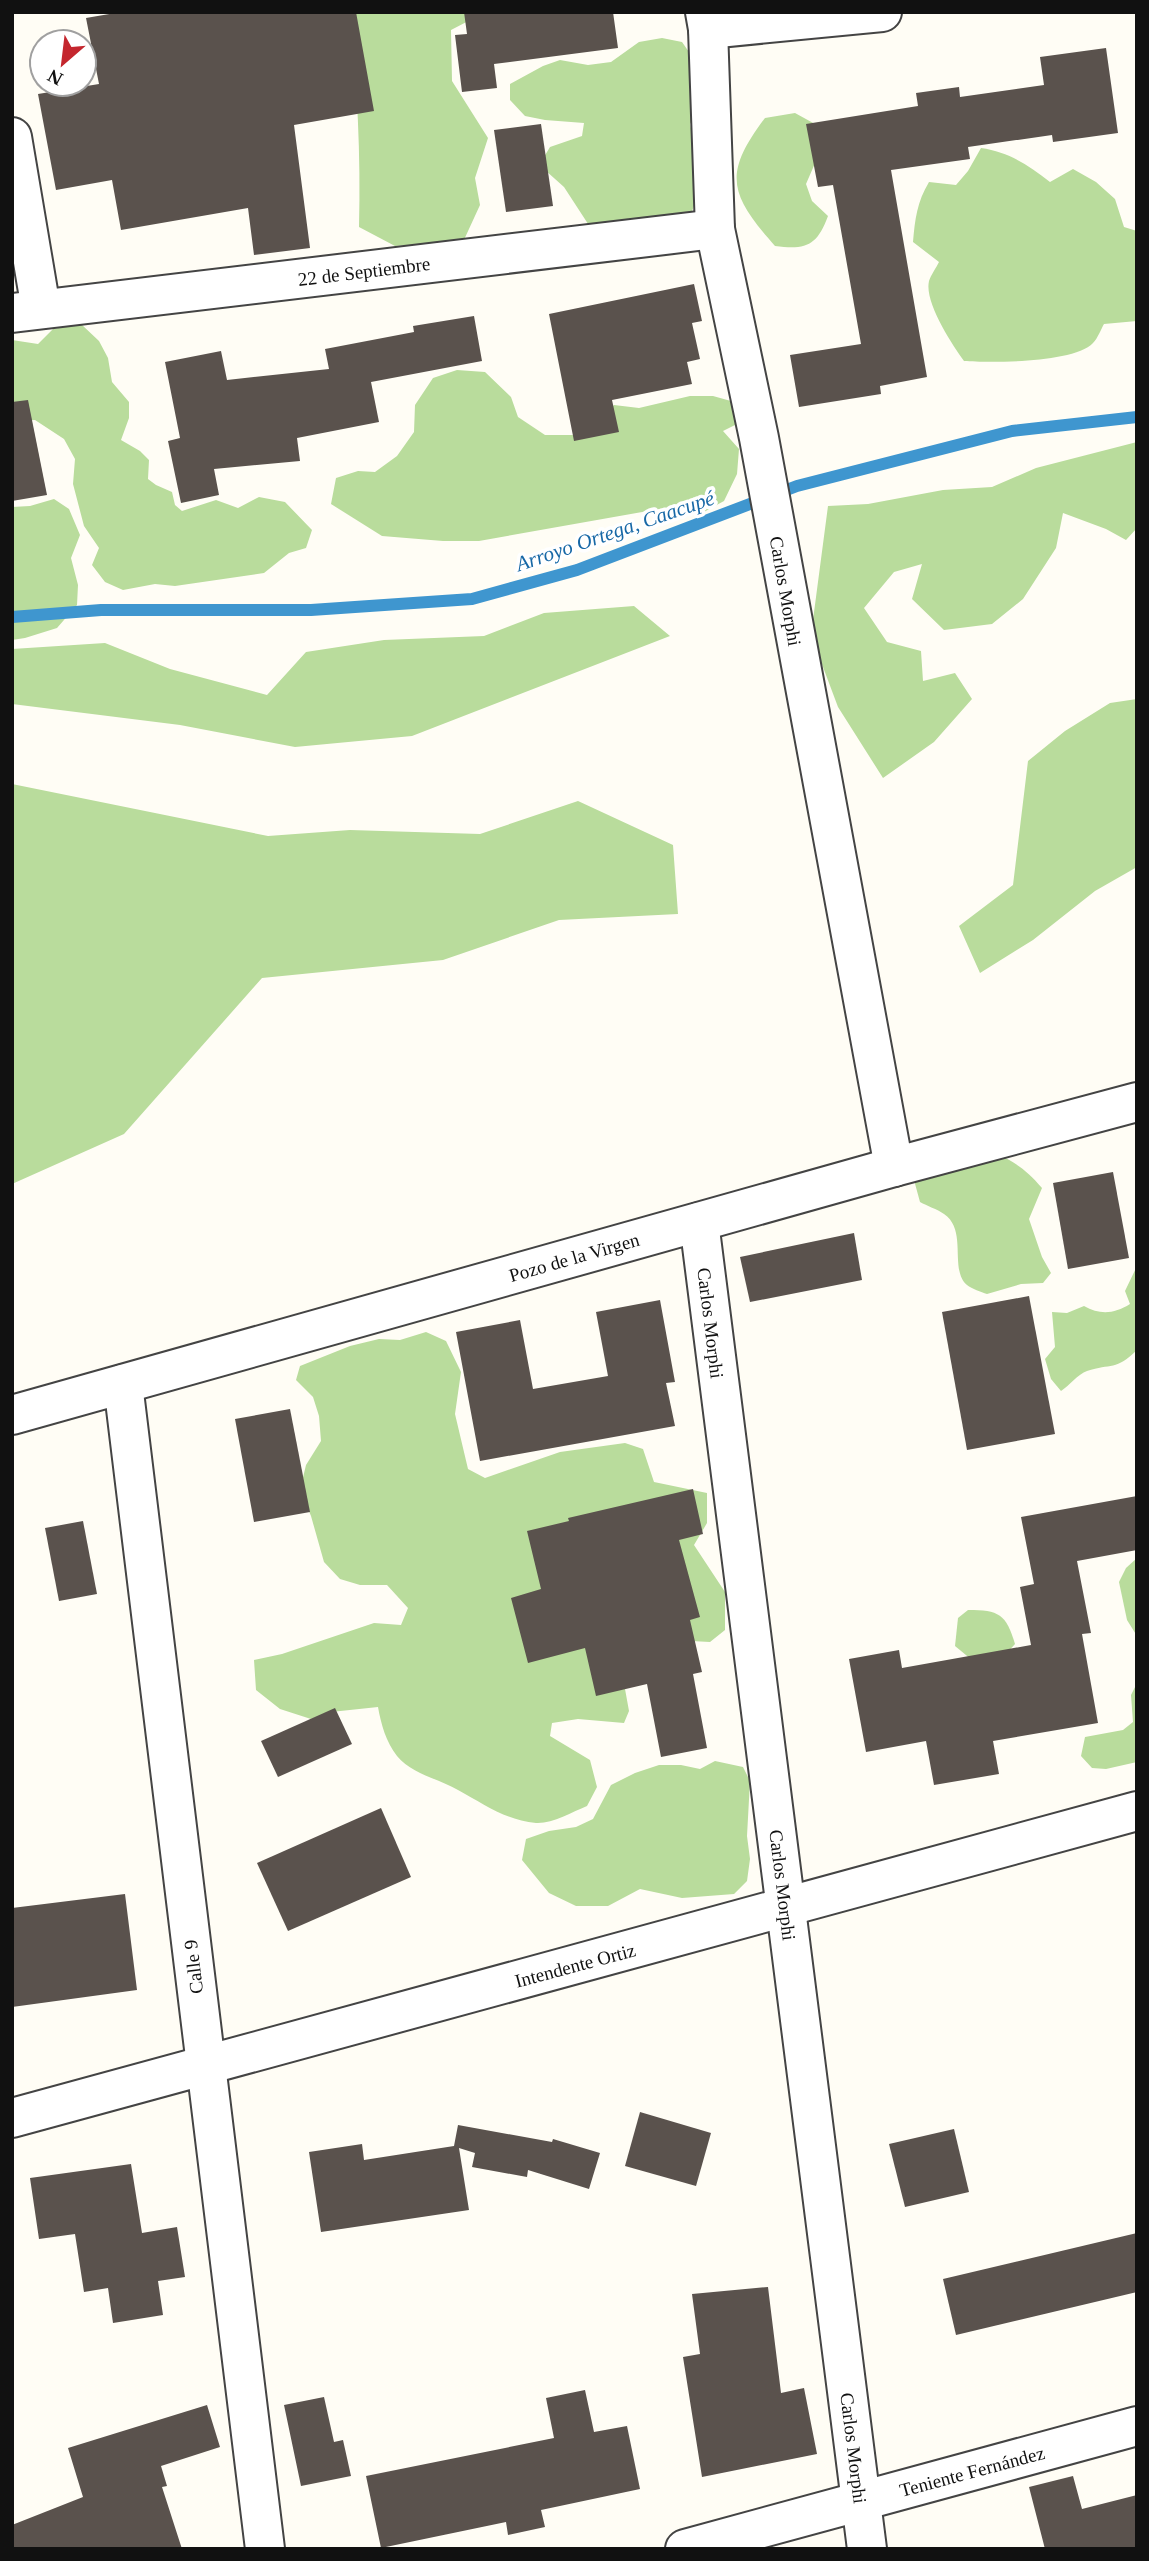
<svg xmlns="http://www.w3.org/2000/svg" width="1149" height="2561" viewBox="0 0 1149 2561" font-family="Georgia,serif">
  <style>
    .forest { fill: #b9dc9c }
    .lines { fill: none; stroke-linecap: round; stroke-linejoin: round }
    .stream { stroke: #3f96cf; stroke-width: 12 }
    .building { fill: #5a524d }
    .minor-casing { stroke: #444; stroke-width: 42 }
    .minor { stroke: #fff; stroke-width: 38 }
    .labels { text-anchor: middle; stroke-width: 7; stroke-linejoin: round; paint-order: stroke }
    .street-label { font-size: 19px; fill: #111; stroke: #fff }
    .water-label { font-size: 21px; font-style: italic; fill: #1768a6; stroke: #fff }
  </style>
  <rect width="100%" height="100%" fill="#fffdf5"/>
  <g class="forest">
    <path d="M350,12H476V17L451,30L452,81L488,138L475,178L480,205L463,242L395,246L359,227C361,155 357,84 350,12Z"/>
    <path d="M662,38L682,42L696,62L700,107L690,124C698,163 706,182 688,221L592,230L564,187L545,170L544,157L550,147L582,136L584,123L545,120L525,116L510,100V84L543,66L560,60L588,65L611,62L639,42Z"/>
    <path d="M795,113L815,124L819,154L806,184L812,201L828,216C817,246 806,250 775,246C730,195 722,175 765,118Z"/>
    <path d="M981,148C1009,152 1028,165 1050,182L1073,169L1096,182L1115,199L1124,227L1137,231V321L1104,324C1101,329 1098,338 1093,343C1074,363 991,363 964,361C952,344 924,302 929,281C931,275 936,268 939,262L913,242C915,219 917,202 929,182L956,185L968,171Z"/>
    <polygon points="81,324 99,341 108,358 112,382 129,402 129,418 121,440 140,451 149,460 148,479 156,485 172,492 175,505 182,511 216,500 238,508 259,497 285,502 312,530 306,548 289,553 264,573 175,586 155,584 123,590 105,582 92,565 99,548 84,526 73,484 75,459 64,439 35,420 12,421 12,340 38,344 53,329"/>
    <polygon points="457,370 485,372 511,397 518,417 545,435 586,435 614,405 639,408 690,396 713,396 738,403 743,421 723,431 739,449 737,474 724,501 702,513 676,506 479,541 443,541 382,536 331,504 336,478 358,471 375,472 397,456 414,432 415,405 433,378"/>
    <polygon points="1137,442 1137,528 1126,540 1106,529 1063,513 1056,548 1023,599 992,624 944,630 912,599 922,564 894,572 864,608 887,642 921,651 923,681 955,673 972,699 934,742 883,778 838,707 811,635 828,506 868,504 943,490 992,487 1036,468"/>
    <polygon points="54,499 69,509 80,535 71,558 78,585 77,605 57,628 25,638 12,640 12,507 30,506"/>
    <polygon points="634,606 670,636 412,736 295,747 180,725 12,704 12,649 105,643 170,669 267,695 306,652 384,640 484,636 544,613"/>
    <polygon points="1137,699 1137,867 1095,891 1033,940 980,973 959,926 1013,885 1028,761 1065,731 1110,703"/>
    <polygon points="12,784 268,836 350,830 480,834 578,801 673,845 678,914 559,920 443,960 262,978 124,1134 12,1184"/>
    <path d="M976,1145C1005,1157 1021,1163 1042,1188L1029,1219L1042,1257L1051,1273L1043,1283L1021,1284L987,1294C981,1292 972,1289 967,1285C949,1270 968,1230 944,1214C937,1209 927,1206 920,1202L914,1180Z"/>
    <path d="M1137,1266V1350C1116,1371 1111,1363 1087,1371C1078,1374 1069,1386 1061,1391L1051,1379L1045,1359L1055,1347L1052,1312L1067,1313L1084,1306C1100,1315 1114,1314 1130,1304L1125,1291Z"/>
    <path d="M426,1332L446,1341L461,1372L455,1414L468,1469L485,1478L560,1452L625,1443L643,1449L654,1482L707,1493V1523L694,1545L725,1592V1630L710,1642L691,1641L625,1689L629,1711L624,1723L578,1719L552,1723L550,1736L590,1760L597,1787L587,1806C572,1812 552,1824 536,1823C505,1820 484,1804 458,1790C439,1779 412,1774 397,1756C386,1742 381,1724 378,1707L331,1712L311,1719L280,1709L256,1690L254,1660L282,1654L374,1623L401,1625L408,1608L387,1585H360L340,1579L324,1562L311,1516L300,1490L306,1465L321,1441L319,1416L313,1397L296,1380L300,1366L350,1346L379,1339L400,1340Z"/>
    <polygon points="1137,1558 1137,1636 1127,1620 1119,1582 1126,1568"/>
    <path d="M968,1610C999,1610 1006,1614 1015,1644L997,1664L972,1660L955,1646L958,1618Z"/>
    <polygon points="1137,1683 1137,1762 1106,1769 1092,1768 1081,1756 1085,1737 1123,1730 1133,1722 1131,1695"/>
    <polygon points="715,1761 743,1767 750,1781 747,1836 750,1859 747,1881 734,1894 682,1898 640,1889 608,1906 576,1906 549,1893 522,1860 526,1839 549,1831 576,1827 593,1819 611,1785 635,1773 659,1765 681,1765 700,1769"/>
  </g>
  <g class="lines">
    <polyline class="stream" points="12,617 101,610 311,610 472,599 577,570 797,486 1012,431 1137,417"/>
  </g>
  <g class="building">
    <polygon points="121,12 356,12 374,111 294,125 310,248 254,255 248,208 121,230 112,180 56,190 38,94 99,84 86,18"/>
    <polygon points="464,12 613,12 618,48 494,64 497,88 462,92 455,35 467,34"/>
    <polygon points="1106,48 1118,133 1053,142 1052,135 968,147 970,159 891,170 927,377 880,386 881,394 799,407 790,355 861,344 833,185 818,187 806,124 918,106 916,93 959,87 960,97 1044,85 1040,57"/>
    <polygon points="541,124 553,206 506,212 494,130"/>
    <polygon points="694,284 702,321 692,323 700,359 687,362 692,384 612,400 619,432 574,441 549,314"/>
    <polygon points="474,316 482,361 371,382 379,422 297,438 300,461 214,469 219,495 181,503 168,441 180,438 165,362 221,351 227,380 329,369 325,349 414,332 413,326"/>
    <polygon points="28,400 47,495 12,501 12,402"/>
    <polygon points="1113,1172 1129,1258 1068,1269 1053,1183"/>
    <polygon points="854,1233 862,1280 750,1302 740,1257"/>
    <polygon points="1029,1296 1055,1434 967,1450 942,1312"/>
    <polygon points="660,1300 675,1382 666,1383 675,1426 480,1461 456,1332 520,1320 533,1389 608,1376 596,1312"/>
    <polygon points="290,1409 310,1512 254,1522 235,1419"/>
    <polygon points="693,1489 703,1534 679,1540 700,1617 690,1620 702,1672 693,1674 707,1748 661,1757 647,1684 596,1696 585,1648 528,1663 511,1598 541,1589 527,1531 569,1521 568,1518"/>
    <polygon points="1137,1496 1137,1550 1077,1561 1091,1633 1082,1634 1098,1723 993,1741 999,1774 934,1785 926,1741 866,1752 849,1659 899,1650 902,1668 1031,1645 1020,1587 1034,1584 1021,1517"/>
    <polygon points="83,1521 97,1594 59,1601 45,1528"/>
    <polygon points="335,1708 352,1744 278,1777 261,1741"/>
    <polygon points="381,1808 411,1877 288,1931 257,1863"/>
    <polygon points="125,1894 137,1990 12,2007 12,1908"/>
    <polygon points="640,2112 711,2133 696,2186 625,2166"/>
    <polygon points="458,2125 552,2142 553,2139 600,2153 589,2189 528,2170 527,2177 472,2167 475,2153 459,2148 469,2210 321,2232 309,2152 362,2144 364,2160 454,2146"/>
    <polygon points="954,2129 969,2192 905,2207 889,2144"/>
    <polygon points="131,2164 142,2233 177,2227 185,2277 158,2281 163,2315 113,2323 108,2288 84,2292 75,2234 39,2239 30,2178"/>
    <polygon points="1137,2233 1137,2292 956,2335 943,2279"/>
    <polygon points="768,2287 781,2393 804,2388 817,2454 702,2477 683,2357 700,2354 692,2294"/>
    <polygon points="585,2390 594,2432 627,2426 640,2489 541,2510 545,2527 508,2535 506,2522 381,2548 366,2476 554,2438 546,2398"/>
    <polygon points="324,2397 334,2442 343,2440 351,2476 301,2486 284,2405"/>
    <polygon points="207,2405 220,2447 161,2466 167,2486 162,2487 182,2549 12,2549 12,2525 83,2497 68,2448"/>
    <polygon points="1073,2476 1082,2509 1137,2495 1137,2549 1045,2549 1029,2487"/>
  </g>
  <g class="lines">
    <defs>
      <g id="minor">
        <polyline points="705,12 708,29 715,229 759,438 894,1167"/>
        <polyline points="708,29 882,12"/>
        <polyline points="12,137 41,309"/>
        <polyline points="12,313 715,229"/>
        <polyline points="699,1222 867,2549"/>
        <polyline points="123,1384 265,2549"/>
        <polyline points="12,1415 894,1167 1137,1102"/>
        <polyline points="12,2118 1137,1811"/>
        <polyline points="685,2549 1137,2426"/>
      </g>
    </defs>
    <use href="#minor" class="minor-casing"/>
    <use href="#minor" class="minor"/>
  </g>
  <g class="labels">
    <g class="street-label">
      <text transform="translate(364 271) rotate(-7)" y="7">22 de Septiembre</text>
      <text transform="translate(786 591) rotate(80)" y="7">Carlos Morphi</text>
      <text transform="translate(574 1257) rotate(-16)" y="7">Pozo de la Virgen</text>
      <text transform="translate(711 1323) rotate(83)" y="7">Carlos Morphi</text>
      <text transform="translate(783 1885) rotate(83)" y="7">Carlos Morphi</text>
      <text transform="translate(575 1965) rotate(-15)" y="7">Intendente Ortiz</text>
      <text transform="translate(193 1967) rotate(-97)" y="7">Calle 9</text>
      <text transform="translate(854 2448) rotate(83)" y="7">Carlos Morphi</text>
      <text transform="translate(972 2471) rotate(-15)" y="7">Teniente Fernández</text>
    </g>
    <g class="water-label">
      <text transform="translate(615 531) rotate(-19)" y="7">Arroyo Ortega, Caacupé</text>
    </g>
  </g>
  <rect width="1149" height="2561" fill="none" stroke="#111111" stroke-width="28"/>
  <g transform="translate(63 63) rotate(208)"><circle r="33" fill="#ffffff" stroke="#a0a0a0" stroke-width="2"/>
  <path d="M0-5L12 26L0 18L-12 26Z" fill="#c4262e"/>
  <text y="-10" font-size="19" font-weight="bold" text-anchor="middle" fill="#111111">N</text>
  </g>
</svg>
